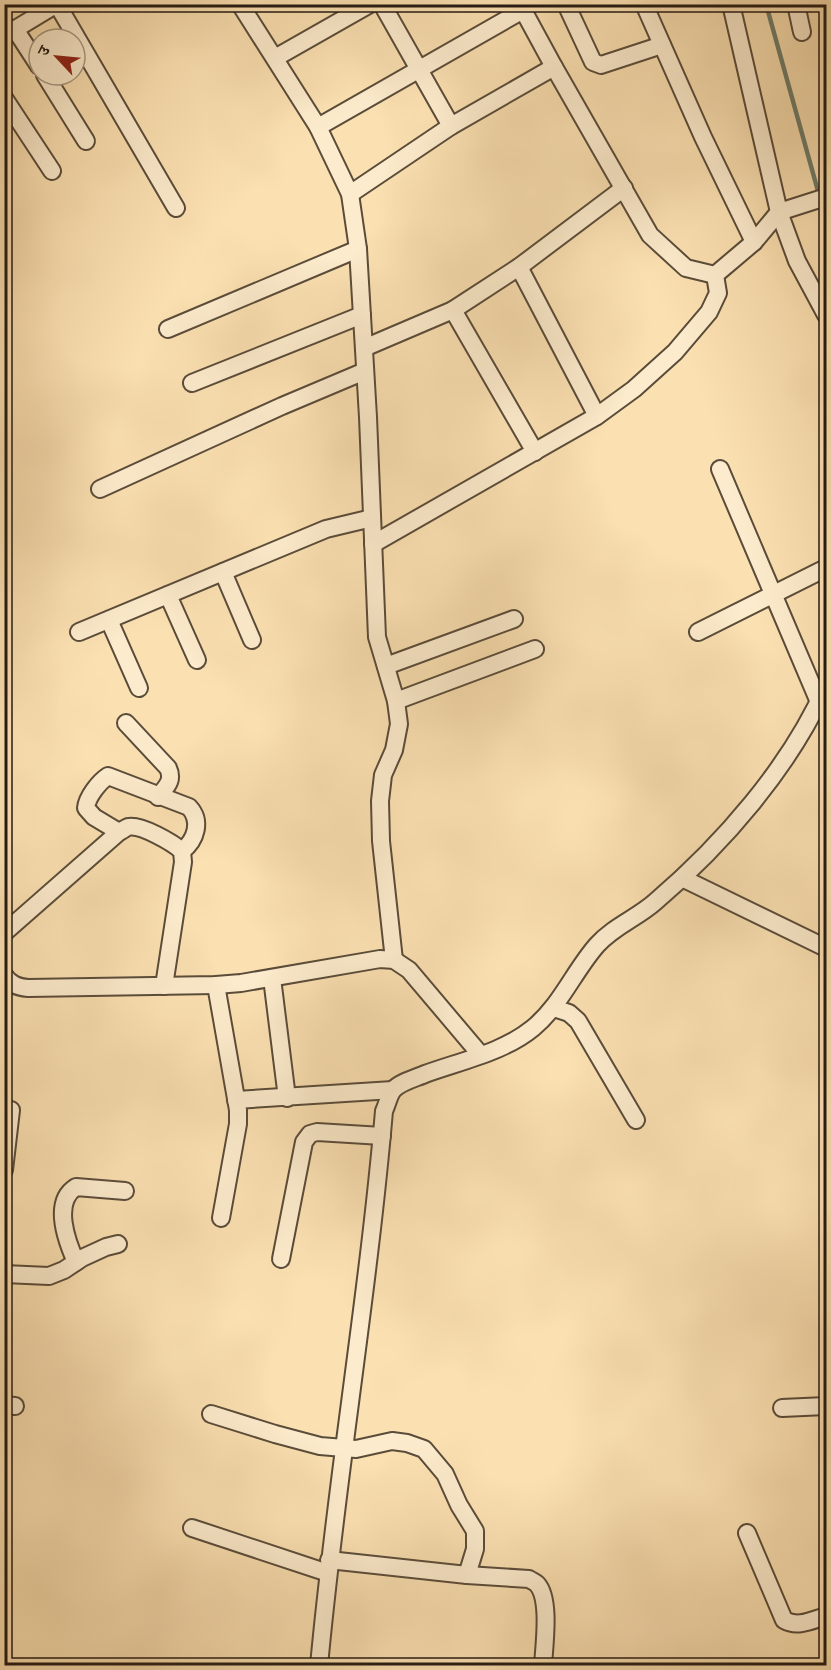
<svg xmlns="http://www.w3.org/2000/svg" width="831" height="1670" viewBox="0 0 831 1670" font-family="Cardo,'Noto Serif Devanagari',serif">
  <style>
    .lines { fill: none; stroke-linecap: round; stroke-linejoin: round }
    .stream { stroke: #6e7c6b; stroke-width: 4.5 }
    .minor-casing { stroke: #5a4c3a; stroke-width: 20 }
    .minor { stroke: #fcebcc; stroke-width: 16 }
  </style>
  <rect width="100%" height="100%" fill="#fbe0b1"/>
  <filter id="stains"><feTurbulence type="fractalNoise" baseFrequency=".00333" numOctaves="4"/><feColorMatrix values="0 0 0 0 .2 0 0 0 0 .09 0 0 0 0 .02 0 0 0 .5 -.17"/></filter>
  <radialGradient id="worn" r=".72"><stop offset=".6" stop-color="#630" stop-opacity="0"/><stop offset="1" stop-color="#630" stop-opacity=".3"/></radialGradient>
  <g class="lines">
    <polyline class="stream" points="766,4 826,220"/>
    <defs>
      <g id="minor">
        <polyline points="240,4 318,127 350,194 358,249 368,417 377,637 396,701 399,724 394,750 383,775 380,801 381,841 394,960"/>
        <polyline points="382,4 451,126"/>
        <polyline points="566,4 593,62 601,65 662,45"/>
        <polyline points="644,4 703,137 754,242"/>
        <polyline points="731,4 779,212 797,261 826,315"/>
        <polyline points="796,4 802,32"/>
        <polyline points="15,29 39,66"/>
        <polyline points="4,36 57,4 176,208"/>
        <polyline points="275,58 370,4"/>
        <polyline points="45,75 86,141"/>
        <polyline points="4,98 52,171"/>
        <polyline points="318,127 523,10 554,67"/>
        <polyline points="350,194 451,126 554,67 650,235 686,268 715,275 754,242 779,212 826,197"/>
        <polyline points="519,267 597,416"/>
        <polyline points="453,310 535,452"/>
        <polyline points="168,329 358,249"/>
        <polyline points="364,348 453,310 519,267 624,188"/>
        <polyline points="192,383 362,315"/>
        <polyline points="720,469 819,702"/>
        <polyline points="100,489 282,406 365,371"/>
        <polyline points="373,544 597,416 634,389 675,352 709,312 718,293 715,275"/>
        <polyline points="223,572 252,640"/>
        <polyline points="168,595 197,660"/>
        <polyline points="109,620 139,688"/>
        <polyline points="79,632 326,529 372,518"/>
        <polyline points="698,632 826,568"/>
        <polyline points="386,666 514,619"/>
        <polyline points="396,701 535,649"/>
        <path d="M126,723L168,768C174,781 166,787 158,797"/>
        <path d="M119,832L94,817L86,808C87,797 99,782 108,776L189,807C202,821 196,840 182,851"/>
        <polyline points="682,878 826,948"/>
        <path d="M4,933L119,832C122,831 125,828 128,827C141,824 173,843 182,851L183,862L164,986"/>
        <path d="M4,975C10,984 17,987 28,988L216,985L241,983L380,959L394,960L409,970L480,1054"/>
        <polyline points="272,978 287,1098"/>
        <polyline points="216,985 238,1110 238,1124 221,1218"/>
        <polyline points="554,1008 569,1013 578,1021 636,1120"/>
        <polyline points="236,1100 393,1090"/>
        <polyline points="4,1170 11,1110"/>
        <polyline points="281,1259 304,1142 310,1134 317,1132 382,1136"/>
        <path d="M76,1262C67,1242 52,1202 76,1187L125,1191"/>
        <polyline points="4,1274 49,1276 64,1270 82,1258 106,1247 118,1244"/>
        <polyline points="4,1405 15,1406"/>
        <polyline points="782,1408 826,1406"/>
        <polyline points="211,1414 275,1434 320,1446 356,1449 392,1441 407,1443 424,1449 445,1474 459,1505 475,1531 475,1549 467,1575"/>
        <polyline points="192,1528 328,1573"/>
        <path d="M747,1533L784,1620C798,1628 812,1620 826,1616"/>
        <path d="M329,1560L467,1575L529,1579C532,1581 535,1582 537,1584C551,1599 544,1646 543,1666"/>
        <path d="M319,1666C336,1480 368,1297 384,1111C387,1105 389,1095 393,1090C400,1082 416,1078 425,1074C461,1061 504,1052 533,1028C561,1005 574,971 597,945C614,926 637,918 655,902C723,844 790,767 826,686"/>
      </g>
    </defs>
    <use href="#minor" class="minor-casing"/>
    <use href="#minor" class="minor"/>
  </g>
  <rect width="831" height="1670" fill="none" stroke="#fbe0b1" stroke-width="24"/>
  <rect x="6" y="6" width="819" height="1658" fill="none" stroke="#241a13" stroke-width="3"/>
  <rect x="12" y="12" width="807" height="1646" fill="none" stroke="#241a13" stroke-width="1.5"/>
  <g transform="translate(57 57) rotate(296)"><circle r="28" fill="#fcebcc" stroke="#a69782" stroke-width="1.5"/>
  <path d="M0-4.5L10 22L0 15L-10 22Z" fill="#8f2418"/>
  <text y="-9" font-size="16" font-weight="bold" text-anchor="middle" fill="#241a13">उ</text>
  </g>
  <rect width="100%" height="100%" filter="url(#stains)"/>
  <rect width="100%" height="100%" fill="url(#worn)"/>
</svg>
